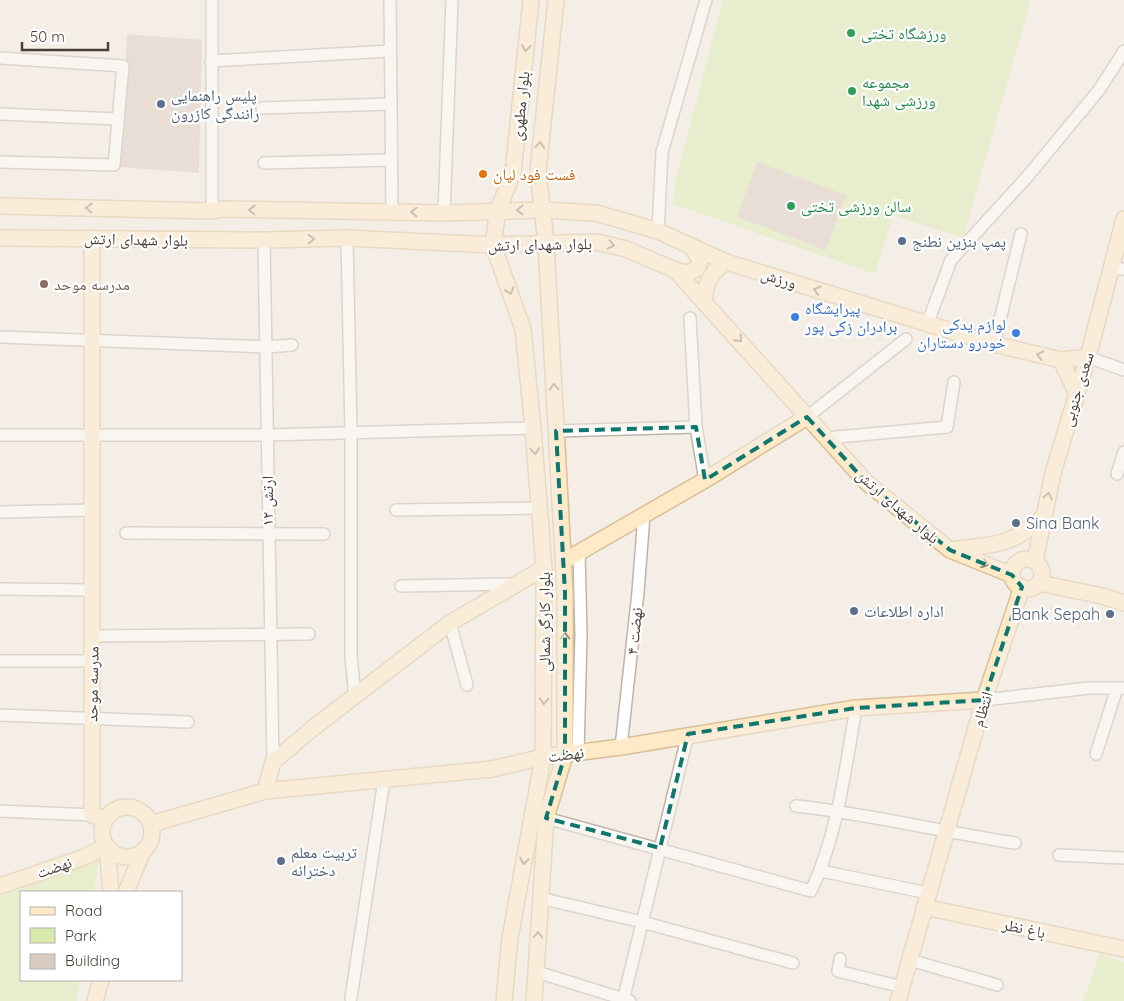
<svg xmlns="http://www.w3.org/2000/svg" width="1124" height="1001" viewBox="0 0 1124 1001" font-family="Quicksand,'Noto Naskh Arabic',sans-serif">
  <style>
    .green { fill: #d8ebad }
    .building { fill: #dacbbe }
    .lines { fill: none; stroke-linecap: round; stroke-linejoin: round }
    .street-casing { stroke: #c0b4a9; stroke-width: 14 }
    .secondary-casing { stroke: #dabe96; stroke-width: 18 }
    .street { stroke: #fff; stroke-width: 11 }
    .secondary { stroke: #ffe9c6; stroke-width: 15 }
    .oneway { stroke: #9a8b76 }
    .marked { fill: none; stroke: #0f766e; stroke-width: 4; stroke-dasharray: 10 6; stroke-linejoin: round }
    .leisure-dot { fill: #2e9e5b; stroke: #fff; stroke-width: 2 }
    .service-dot { fill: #5c6f8a; stroke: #fff; stroke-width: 2 }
    .food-dot { fill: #e8710a; stroke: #fff; stroke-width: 2 }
    .education-dot { fill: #8d6e63; stroke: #fff; stroke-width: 2 }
    .shop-dot { fill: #3f7fe0; stroke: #fff; stroke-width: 2 }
    .labels { text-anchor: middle; stroke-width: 4.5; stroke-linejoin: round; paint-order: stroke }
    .leisure-label { font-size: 16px; fill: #27864d; stroke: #fff; text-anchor: start }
    .service-label { font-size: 16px; fill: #4e5e75; stroke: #fff; text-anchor: start }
    .street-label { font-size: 16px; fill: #483e35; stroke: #fff }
    .food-label { font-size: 16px; fill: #c56008; stroke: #fff; text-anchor: start }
    .education-label { font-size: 16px; fill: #785e54; stroke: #fff; text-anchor: start }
    .shop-label { font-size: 16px; fill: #366cbe; stroke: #fff; text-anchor: start }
  </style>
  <rect width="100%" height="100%" fill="#f4eee7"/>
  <g class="green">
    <polygon points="723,0 1031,0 963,238 893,215 875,274 673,204 677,174"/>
    <polygon points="99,860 94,892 21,892 21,980 80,980 77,1001 0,1001 0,897"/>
    <polygon points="1100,953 1124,962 1124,1001 1083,1001"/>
  </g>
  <g class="building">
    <polygon points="127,34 202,40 199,173 119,167"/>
    <polygon points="757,162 846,195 826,250 737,217"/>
  </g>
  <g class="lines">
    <defs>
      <g id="street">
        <polyline points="390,0 392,211"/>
        <polyline points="0,58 123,66 114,165 0,162"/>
        <polyline points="211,61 390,51"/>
        <polyline points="262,108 391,104"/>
        <polyline points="0,114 118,119"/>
        <polyline points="264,163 391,160"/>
        <polyline points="212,211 212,0"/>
        <polyline points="444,213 452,0"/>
        <polyline points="658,231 662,152 706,0"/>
        <polyline points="347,238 351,433 351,656 355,697"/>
        <polyline points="264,240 273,762"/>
        <polyline points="1110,269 1124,269"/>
        <polyline points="690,318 696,427 705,480"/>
        <polyline points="927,325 951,260 1027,177 1099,90 1124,51"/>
        <polyline points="0,337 267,347 292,345"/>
        <polyline points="994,344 1021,234"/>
        <polyline points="1088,357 1124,370"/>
        <polyline points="807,417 906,339"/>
        <polyline points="556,431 696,427"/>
        <polyline points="0,435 267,435 533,428"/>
        <polyline points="826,438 947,427 954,382"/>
        <polyline points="1117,474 1124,452"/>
        <polyline points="396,510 540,508"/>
        <polyline points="0,512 93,510"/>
        <polyline points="126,533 324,534"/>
        <polyline points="401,586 517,584"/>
        <polyline points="0,589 93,590"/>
        <polyline points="450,623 467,685"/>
        <polyline points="93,636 309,634"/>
        <polyline points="0,661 91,661"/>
        <polyline points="984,700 1089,688 1124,688"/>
        <polyline points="0,715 188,722"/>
        <polyline points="621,747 638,592 644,515"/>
        <polyline points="578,753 581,635 579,552"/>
        <polyline points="1096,754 1117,688"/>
        <path d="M796,806C870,814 942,832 1015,843"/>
        <polyline points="0,811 92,815"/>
        <path d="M546,818L811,891C838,834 845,769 856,708"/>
        <polyline points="1059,855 1124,858"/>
        <polyline points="821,871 928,893"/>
        <polyline points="540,898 642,922 793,963"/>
        <polyline points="840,959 838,971 902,987"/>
        <polyline points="910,960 997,985"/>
        <polyline points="537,972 630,1001"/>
        <polyline points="351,998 384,780"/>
        <polyline points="623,1001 688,734"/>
      </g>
      <g id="secondary">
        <polyline points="0,206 212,211 223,209 444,213 543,210 596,213 658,231 726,262 994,344 1061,360 1088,357"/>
        <polyline points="0,238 264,240 347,238 493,245 597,242 626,249 675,270 866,482 950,550 1012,575"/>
        <polyline points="92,238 92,815 106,819"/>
        <polyline points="675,270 686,273 697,269 700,260 692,247"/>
        <path d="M705,303C704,284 710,273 726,262"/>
        <polyline points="1061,360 1076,392"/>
        <path d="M951,550C993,544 1010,548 1043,517"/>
        <circle cx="1027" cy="574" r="15"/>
        <polyline points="564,561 705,480 807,417"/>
        <polyline points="1035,561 1053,473 1088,357 1124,219"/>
        <polyline points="1039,583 1102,596 1124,603"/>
        <polyline points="265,791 273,762 313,728 450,623 544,568"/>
        <circle cx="127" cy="832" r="25"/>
        <polyline points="151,824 265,791 492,769 543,757 621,747 856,708 984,700"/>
        <polyline points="0,886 82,858 107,846 111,892"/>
        <polyline points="126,892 143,851"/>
        <polyline points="924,907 1124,949"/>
        <polyline points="95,1001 101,980"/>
        <polyline points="504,1001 510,938 543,757 544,568 533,428 523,329 493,245 498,210 513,173 531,0"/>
        <polyline points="534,1001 546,818 565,755 565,593 546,243 538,171 556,0"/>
        <polyline points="898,1001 984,700 1022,587"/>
      </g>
    </defs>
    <use href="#street" class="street-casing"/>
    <use href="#secondary" class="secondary-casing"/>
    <use href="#street" class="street"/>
    <use href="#secondary" class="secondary"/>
  </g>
  <defs><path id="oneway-chevron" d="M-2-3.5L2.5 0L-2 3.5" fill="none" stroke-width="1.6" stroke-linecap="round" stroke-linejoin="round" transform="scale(1.25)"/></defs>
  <g class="oneway">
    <use href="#oneway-chevron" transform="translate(526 48) rotate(96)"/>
    <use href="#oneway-chevron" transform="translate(540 145) rotate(-85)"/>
    <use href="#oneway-chevron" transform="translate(89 208) rotate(-179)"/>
    <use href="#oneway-chevron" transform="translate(252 210) rotate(-179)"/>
    <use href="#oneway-chevron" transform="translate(520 210) rotate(-180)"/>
    <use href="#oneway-chevron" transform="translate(414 212) rotate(-178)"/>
    <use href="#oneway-chevron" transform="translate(311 239) rotate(-2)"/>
    <use href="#oneway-chevron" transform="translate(611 245) rotate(13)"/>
    <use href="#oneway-chevron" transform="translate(817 290) rotate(-163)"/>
    <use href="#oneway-chevron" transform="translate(510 291) rotate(71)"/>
    <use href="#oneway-chevron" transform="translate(739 339) rotate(47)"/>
    <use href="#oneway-chevron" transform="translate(1040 355) rotate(-167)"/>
    <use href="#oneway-chevron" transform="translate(554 387) rotate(-93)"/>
    <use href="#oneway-chevron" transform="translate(535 451) rotate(85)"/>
    <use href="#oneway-chevron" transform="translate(1048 496) rotate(-77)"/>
    <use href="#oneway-chevron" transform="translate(985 564) rotate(21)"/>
    <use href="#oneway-chevron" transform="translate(565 636) rotate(-90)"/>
    <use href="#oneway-chevron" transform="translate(544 701) rotate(91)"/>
    <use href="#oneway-chevron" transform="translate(524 861) rotate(100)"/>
    <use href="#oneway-chevron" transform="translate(538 935) rotate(-88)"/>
  </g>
  <path d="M0 0H1124V1001H0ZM807,417L866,482L950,550L1012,575L1022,587L984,700L856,708L688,734L660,848L546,818L565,755V593L556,431L696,427L705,480Z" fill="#f4eee7" fill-opacity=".55" fill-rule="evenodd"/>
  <path class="marked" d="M807,417L866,482L950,550L1012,575L1022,587L984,700L856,708L688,734L660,848L546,818L565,755V593L556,431L696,427L705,480Z"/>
  <g class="leisure-dot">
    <circle cx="851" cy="33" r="5"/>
    <circle cx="852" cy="91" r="5"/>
    <circle cx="791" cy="206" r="5"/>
  </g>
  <g class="service-dot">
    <circle cx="161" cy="104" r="5"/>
    <circle cx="902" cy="241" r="5"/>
    <circle cx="1016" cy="523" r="5"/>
    <circle cx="854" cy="611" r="5"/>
    <circle cx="1110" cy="614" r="5"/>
    <circle cx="281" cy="861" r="5"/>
  </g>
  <circle class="food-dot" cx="483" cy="174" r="5"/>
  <circle class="education-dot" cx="44" cy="284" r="5"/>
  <g class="shop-dot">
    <circle cx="795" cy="317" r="5"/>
    <circle cx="1016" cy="333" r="5"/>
  </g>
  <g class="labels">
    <g class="leisure-label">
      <text x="861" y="39">ورزشگاه تختی</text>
      <text x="862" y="88">مجموعه<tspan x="862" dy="18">ورزشی شهدا</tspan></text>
      <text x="801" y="212">سالن ورزشی تختی</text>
    </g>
    <g class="service-label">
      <text x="171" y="101">پلیس راهنمایی<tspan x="171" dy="18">رانندگی کازرون</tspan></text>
      <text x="912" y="247">پمپ بنزین نطنج</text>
      <text x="1026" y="529">Sina Bank</text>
      <text x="864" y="617">اداره اطلاعات</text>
      <text x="1100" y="620" text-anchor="end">Bank Sepah</text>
      <text x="291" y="858">تربیت معلم<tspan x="291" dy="18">دخترانه</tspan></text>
    </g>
    <g class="street-label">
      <text transform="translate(520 106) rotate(-84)" y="6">بلوار مطهری</text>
      <text transform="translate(136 239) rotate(1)" y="6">بلوار شهدای ارتش</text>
      <text transform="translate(540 244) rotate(-1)" y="6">بلوار شهدای ارتش</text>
      <text transform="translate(779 278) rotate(17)" y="6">ورزش</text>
      <text transform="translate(1077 389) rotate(-73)" y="6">سعدی جنوبی</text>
      <text transform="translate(267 501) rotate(-90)" y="6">ارتش ۱۲</text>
      <text transform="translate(898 506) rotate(41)" y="6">بلوار شهدای ارتش</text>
      <text transform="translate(544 622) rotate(-90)" y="6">بلوار کارگر شمالی</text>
      <text transform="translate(634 631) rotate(-84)" y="6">نهضت ۴</text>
      <text transform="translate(92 684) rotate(-89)" y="6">مدرسه موحد</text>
      <text transform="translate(982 709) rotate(-73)" y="6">انتظام</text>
      <text transform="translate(566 754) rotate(-7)" y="6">نهضت</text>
      <text transform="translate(54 867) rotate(-19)" y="6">نهضت</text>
      <text transform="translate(1024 928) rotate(12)" y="6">باغ نظر</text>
    </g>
    <g class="food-label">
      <text x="493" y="180">فست فود لیان</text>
    </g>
    <g class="education-label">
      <text x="54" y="290">مدرسه موحد</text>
    </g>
    <g class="shop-label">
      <text x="805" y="314">پیرایشگاه<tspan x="805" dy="18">برادران زکی پور</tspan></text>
      <text x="1006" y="330" text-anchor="end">لوازم یدکی<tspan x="1006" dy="18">خودرو دستاران</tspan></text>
    </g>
  </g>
  <rect x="20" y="891" width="162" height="90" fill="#ffffff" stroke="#b6b2ae"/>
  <rect x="30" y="907" width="25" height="8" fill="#ffe9c6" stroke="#b6b2ae"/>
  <text x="65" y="916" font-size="15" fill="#483e35">Road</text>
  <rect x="30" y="928" width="25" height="15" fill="#d8ebad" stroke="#b6b2ae"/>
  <text x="65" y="941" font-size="15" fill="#483e35">Park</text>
  <rect x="30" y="954" width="25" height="15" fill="#dacbbe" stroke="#b6b2ae"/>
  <text x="65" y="966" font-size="15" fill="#483e35">Building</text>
  <path d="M22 42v8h86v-8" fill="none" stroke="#483e35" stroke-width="2.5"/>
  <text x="30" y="42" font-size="15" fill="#483e35" stroke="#ffffff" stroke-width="4" paint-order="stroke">50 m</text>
</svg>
